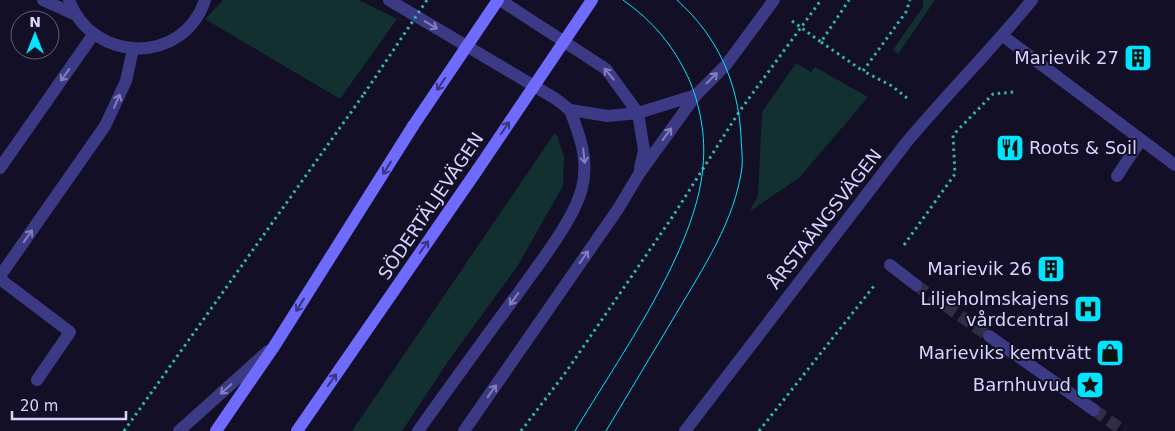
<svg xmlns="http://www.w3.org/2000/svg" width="1175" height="431" viewBox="0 0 1175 431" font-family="'DejaVu Sans',sans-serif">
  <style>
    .green { fill: #12302f }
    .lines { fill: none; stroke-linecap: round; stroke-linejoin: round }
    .pedestrian-tunnel { stroke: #312d47; stroke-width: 12; stroke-dasharray: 12 6; stroke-linecap: butt }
    .path { stroke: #2fb8b0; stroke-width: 3; stroke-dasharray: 2.5 4; stroke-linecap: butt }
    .service { stroke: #3d3a85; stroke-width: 12 }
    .pedestrian { stroke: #3d3a85; stroke-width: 12 }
    .minor { stroke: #3d3a85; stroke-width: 12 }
    .tertiary { stroke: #3d3a85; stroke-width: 12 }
    .secondary { stroke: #6f6bff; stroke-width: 12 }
    .tram { stroke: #00e5ff; stroke-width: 1 }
    .path-bridge { stroke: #2fb8b0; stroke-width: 3; stroke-dasharray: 2.5 4; stroke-linecap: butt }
    .secondary-bridge { stroke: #6f6bff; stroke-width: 12 }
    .oneway { stroke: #837fbc }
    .oneway2 { stroke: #38347d }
    .labels { text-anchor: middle; stroke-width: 4; stroke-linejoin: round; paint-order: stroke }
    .poi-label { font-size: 18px; fill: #d9d4ff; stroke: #130f26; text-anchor: end }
    .street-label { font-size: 18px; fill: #d9d4ff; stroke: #130f26 }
  </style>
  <rect width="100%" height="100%" fill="#130f26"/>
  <g class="green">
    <polygon points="223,0 359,0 397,19 340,99 205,19"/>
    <polygon points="923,0 935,0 898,54 893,50 923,7"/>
    <polygon points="796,63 811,72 815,67 868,97 800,177 749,212 758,196 762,112"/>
    <polygon points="554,134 557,135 564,157 563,186 517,267 449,360 402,431 352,431"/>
  </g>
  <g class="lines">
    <g class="pedestrian-tunnel">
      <polyline points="916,285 989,336"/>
      <polyline points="1094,410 1124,431"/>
    </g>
    <g class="path">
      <polyline points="792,21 821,42 849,0"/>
      <polyline points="821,42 863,71"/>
      <polyline points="907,98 892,86 863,71 906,12 910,0"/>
      <polyline points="904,245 955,174 953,135 993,94 1014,92"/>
      <polyline points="124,431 364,94"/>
      <polyline points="521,431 566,372 673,216 739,112 821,0"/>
      <polyline points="759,431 874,286"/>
    </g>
    <g class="service">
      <polyline points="43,0 74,14"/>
      <polyline points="1003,36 1175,165"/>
      <polyline points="1117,176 1141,140"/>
      <polyline points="0,279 70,332 37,380"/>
    </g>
    <g class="pedestrian">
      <polyline points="890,265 916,285"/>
      <polyline points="989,336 1094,410"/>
    </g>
    <path class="minor" d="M685,431L906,143C947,94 992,49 1032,0"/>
    <g class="tertiary">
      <path d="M69,0C92,63 183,66 205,0"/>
      <polyline points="389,0 556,99 570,110 608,116 638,113 696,95 726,65 774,0"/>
      <polyline points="500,0 606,69 638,113 644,150 640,168"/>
      <polyline points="0,168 93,35"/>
      <polyline points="0,276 105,126 126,81 133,49"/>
      <polyline points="179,431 268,351"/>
      <path d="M418,431C451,385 485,338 519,292C538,265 574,220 582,188C589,160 580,136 570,110"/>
      <polyline points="464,431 618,209 639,174 696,95"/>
    </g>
    <g class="secondary">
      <polyline points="216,431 275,345 413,126"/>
      <polyline points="297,431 478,169"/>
    </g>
    <g class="tram">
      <path d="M575,431C618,359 697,249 703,166C706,136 700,104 688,77C673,45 652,20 623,0"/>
      <path d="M606,431C629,392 653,353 676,314C703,268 735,221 742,167C743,157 741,146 741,136C738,82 718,37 677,0"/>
    </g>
    <polyline class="path-bridge" points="364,94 427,0"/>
    <g class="secondary-bridge">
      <polyline points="413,126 498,0"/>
      <polyline points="478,169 592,0"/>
    </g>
  </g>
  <defs><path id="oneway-shaft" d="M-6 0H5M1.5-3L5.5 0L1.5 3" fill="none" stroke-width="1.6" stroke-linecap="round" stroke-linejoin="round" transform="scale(1.25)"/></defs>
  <g class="oneway">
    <use href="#oneway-shaft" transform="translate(431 25) rotate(31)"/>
    <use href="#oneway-shaft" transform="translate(609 74) rotate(-130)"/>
    <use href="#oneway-shaft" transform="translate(65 75) rotate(125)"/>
    <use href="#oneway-shaft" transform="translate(712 78) rotate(-45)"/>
    <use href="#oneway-shaft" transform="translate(117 101) rotate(-66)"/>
    <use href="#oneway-shaft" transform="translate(667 134) rotate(-54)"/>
    <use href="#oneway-shaft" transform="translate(584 156) rotate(84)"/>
    <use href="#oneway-shaft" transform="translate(28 236) rotate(-55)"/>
    <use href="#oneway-shaft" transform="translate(584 257) rotate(-55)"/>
    <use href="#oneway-shaft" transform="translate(514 299) rotate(126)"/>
    <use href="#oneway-shaft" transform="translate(226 389) rotate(138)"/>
    <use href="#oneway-shaft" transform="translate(492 391) rotate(-55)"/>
  </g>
  <g class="oneway2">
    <use href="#oneway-shaft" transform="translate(441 84) rotate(124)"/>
    <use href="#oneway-shaft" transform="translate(505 128) rotate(-56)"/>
    <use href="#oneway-shaft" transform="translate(387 168) rotate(122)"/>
    <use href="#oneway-shaft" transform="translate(424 247) rotate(-55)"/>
    <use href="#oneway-shaft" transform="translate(300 305) rotate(122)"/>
    <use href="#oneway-shaft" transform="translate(332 380) rotate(-55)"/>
  </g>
  <defs>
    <symbol id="building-square" viewBox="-11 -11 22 22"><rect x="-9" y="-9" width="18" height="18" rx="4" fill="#00e5ff" stroke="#130f26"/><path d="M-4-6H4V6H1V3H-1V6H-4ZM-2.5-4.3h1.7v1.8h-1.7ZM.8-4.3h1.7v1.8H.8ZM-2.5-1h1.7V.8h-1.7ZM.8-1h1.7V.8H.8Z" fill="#111"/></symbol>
    <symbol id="restaurant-square" viewBox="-11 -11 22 22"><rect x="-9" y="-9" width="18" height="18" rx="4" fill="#00e5ff" stroke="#130f26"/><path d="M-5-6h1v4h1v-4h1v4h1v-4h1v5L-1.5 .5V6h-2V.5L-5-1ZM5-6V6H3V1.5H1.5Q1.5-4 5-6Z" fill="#111"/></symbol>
    <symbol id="hospital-square" viewBox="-11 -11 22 22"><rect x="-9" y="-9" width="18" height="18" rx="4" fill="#00e5ff" stroke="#130f26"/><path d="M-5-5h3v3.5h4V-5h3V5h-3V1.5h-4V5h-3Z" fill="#111"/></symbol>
    <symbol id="shop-square" viewBox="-11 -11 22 22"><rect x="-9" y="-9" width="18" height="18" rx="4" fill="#00e5ff" stroke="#130f26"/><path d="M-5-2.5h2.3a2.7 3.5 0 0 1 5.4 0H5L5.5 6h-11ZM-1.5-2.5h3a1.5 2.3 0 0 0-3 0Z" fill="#111"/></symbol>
    <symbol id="sight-square" viewBox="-11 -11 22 22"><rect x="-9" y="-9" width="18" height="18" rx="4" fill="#00e5ff" stroke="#130f26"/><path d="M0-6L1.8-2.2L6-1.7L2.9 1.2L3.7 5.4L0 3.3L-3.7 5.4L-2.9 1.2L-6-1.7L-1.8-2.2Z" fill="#111"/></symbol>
  </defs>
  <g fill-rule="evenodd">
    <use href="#building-square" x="1122" y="42" width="32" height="32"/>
    <use href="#restaurant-square" x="994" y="132" width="32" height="32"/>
    <use href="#building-square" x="1035" y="253" width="32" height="32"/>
    <use href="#hospital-square" x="1072" y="293" width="32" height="32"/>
    <use href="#shop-square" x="1094" y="337" width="32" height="32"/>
    <use href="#sight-square" x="1074" y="369" width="32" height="32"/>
  </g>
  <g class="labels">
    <g class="poi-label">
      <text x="1119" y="64">Marievik 27</text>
      <text x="1029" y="154" text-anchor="start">Roots &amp; Soil</text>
      <text x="1032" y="275">Marievik 26</text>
      <text x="1069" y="305">Liljeholmskajens<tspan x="1069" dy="21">vårdcentral</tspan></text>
      <text x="1091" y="359">Marieviks kemtvätt</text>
      <text x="1071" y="391">Barnhuvud</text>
    </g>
    <g class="street-label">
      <text transform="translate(431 206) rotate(-56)" y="6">SÖDERTÄLJEVÄGEN</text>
      <text transform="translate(825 219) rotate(-52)" y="6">ÅRSTAÄNGSVÄGEN</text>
    </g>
  </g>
  <g transform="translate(35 35)"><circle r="24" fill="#130f26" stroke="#625e7d"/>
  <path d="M0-4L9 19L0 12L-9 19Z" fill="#00e5ff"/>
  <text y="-8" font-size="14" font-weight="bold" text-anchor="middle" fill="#d9d4ff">N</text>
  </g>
  <path d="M12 411v8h114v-8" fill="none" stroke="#d9d4ff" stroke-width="2.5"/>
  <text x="20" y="411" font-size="15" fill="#d9d4ff" stroke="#130f26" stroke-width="4" paint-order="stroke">20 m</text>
</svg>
